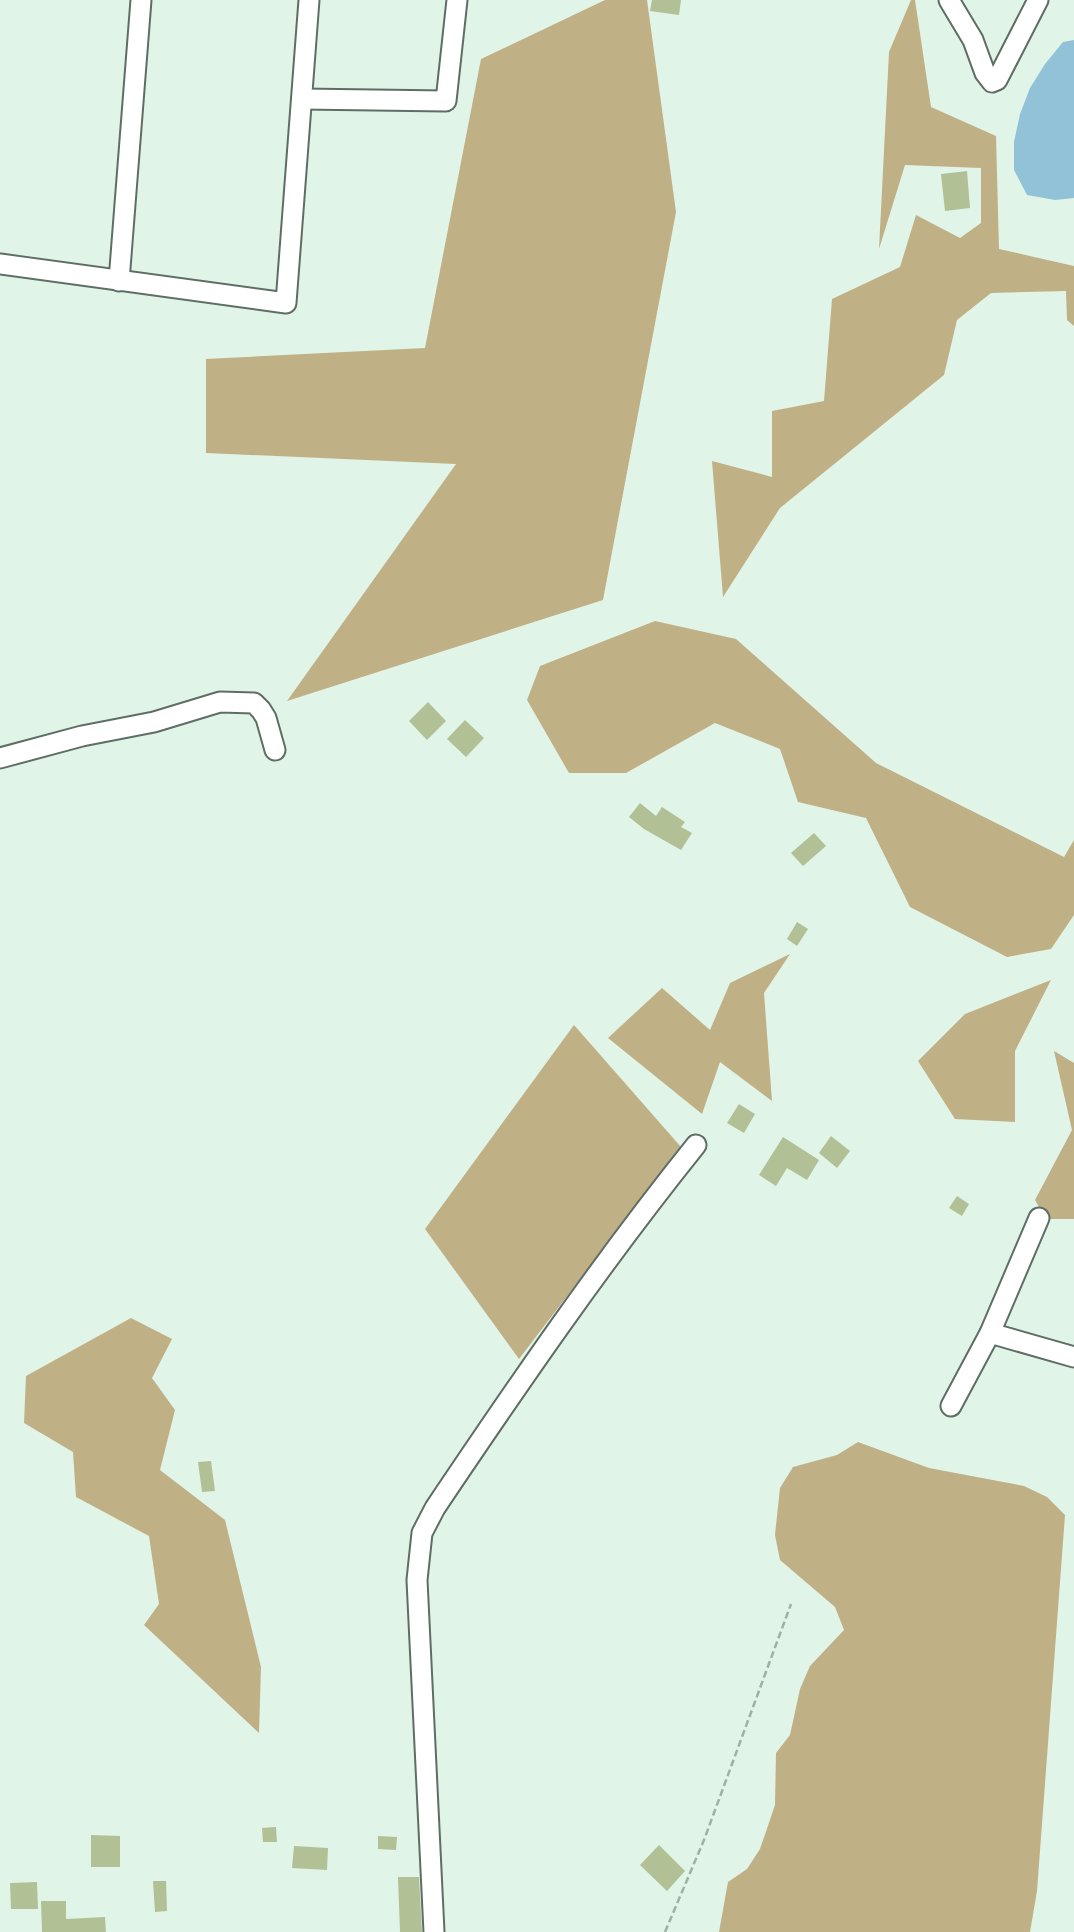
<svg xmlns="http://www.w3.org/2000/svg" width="1074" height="1932" viewBox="0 0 1074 1932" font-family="Raleway,sans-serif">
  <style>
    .forest { fill: #c0b086 }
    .water { fill: #91c2d7 }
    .building { fill: #b2c096 }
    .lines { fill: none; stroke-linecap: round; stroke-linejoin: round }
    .street-casing { stroke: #5e6e64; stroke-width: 23 }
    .path { stroke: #a1b0a7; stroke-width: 2.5; stroke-dasharray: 7 3.5; stroke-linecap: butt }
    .street { stroke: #fff; stroke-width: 19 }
  </style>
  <rect width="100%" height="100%" fill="#e1f4e8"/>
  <g class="forest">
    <polygon points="605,0 647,0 676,212 603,600 287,701 456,464 206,453 206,359 425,348 481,59"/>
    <polygon points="911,0 915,0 931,107 996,136 999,249 1074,266 1074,326 1067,320 1066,291 991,293 957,320 944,375 780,508 723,597 712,461 772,477 772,411 824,401 832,299 900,267 916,215 960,238 981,223 981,168 905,165 879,249 889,52"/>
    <polygon points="655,621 736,639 876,763 1064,857 1074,840 1074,915 1051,949 1007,957 910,907 866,818 798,802 780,749 715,723 626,773 569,773 527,700 540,666"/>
    <polygon points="790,954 764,993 772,1101 720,1062 702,1114 608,1038 662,988 710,1030 730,983"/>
    <polygon points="1051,980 1015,1051 1015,1122 955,1119 918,1061 965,1014"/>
    <polygon points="574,1025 681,1147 519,1359 425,1229"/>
    <polygon points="1054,1051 1074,1063 1074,1219 1046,1219 1035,1200 1072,1130"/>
    <polygon points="131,1318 172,1339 152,1378 175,1410 160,1470 225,1520 261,1667 259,1733 144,1625 159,1604 149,1536 76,1497 73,1452 24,1423 26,1376"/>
    <polygon points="858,1442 929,1468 1024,1486 1047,1497 1065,1515 1037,1891 1030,1932 719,1932 728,1882 747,1869 760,1849 775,1805 776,1753 790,1735 800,1689 810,1666 844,1630 835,1607 780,1560 775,1535 780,1488 793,1467 837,1455"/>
  </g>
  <polygon class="water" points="1074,40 1074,198 1055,200 1027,195 1014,170 1014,142 1020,114 1030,88 1045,64 1063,42"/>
  <g class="building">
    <polygon points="652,0 681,0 679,15 650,11"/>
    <polygon points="967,171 970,208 945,211 941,174"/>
    <polygon points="428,702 446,721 427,740 409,721"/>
    <polygon points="465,720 484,738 466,757 447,739"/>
    <polygon points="640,803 656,816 662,807 685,822 681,827 692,833 681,850 644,829 629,817"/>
    <polygon points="814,833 826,846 803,866 791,853"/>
    <polygon points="797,922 808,929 797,946 787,939"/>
    <polygon points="739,1104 755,1114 744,1133 727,1123"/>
    <polygon points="831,1136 850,1151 837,1168 819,1153"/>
    <polygon points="783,1137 819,1160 807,1180 787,1168 776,1186 759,1175"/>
    <polygon points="957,1196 969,1204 962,1216 949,1208"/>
    <polygon points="211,1461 215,1491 202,1492 198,1462"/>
    <polygon points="276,1827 277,1842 263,1842 262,1828"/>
    <polygon points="91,1835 120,1836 120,1867 91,1867"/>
    <polygon points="378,1836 397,1837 396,1850 378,1849"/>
    <polygon points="659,1845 685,1871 667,1891 640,1865"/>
    <polygon points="294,1846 328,1848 327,1870 292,1868"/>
    <polygon points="398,1877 419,1877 422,1932 400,1932"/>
    <polygon points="153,1881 166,1881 167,1911 155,1912"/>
    <polygon points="37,1882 38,1909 11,1909 10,1883"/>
    <polygon points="41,1901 66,1901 66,1919 105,1917 106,1932 42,1932"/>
  </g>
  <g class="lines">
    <defs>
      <g id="street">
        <polyline points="949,0 973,40 985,73 992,82 997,80 1038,0"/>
        <polyline points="302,99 446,101 457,0"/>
        <polyline points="0,264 286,303 309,0"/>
        <polyline points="119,281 141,0"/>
        <polyline points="0,758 82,736 154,722 220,702 254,703 261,710 266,718 275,750"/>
        <polyline points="990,1333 1074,1357"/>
        <polyline points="951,1406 990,1333 1039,1218"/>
        <path d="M434,1932L417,1580L422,1533L435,1508C519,1383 602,1262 696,1145"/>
      </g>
    </defs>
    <use href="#street" class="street-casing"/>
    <polyline class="path" points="665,1932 704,1840 791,1604"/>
    <use href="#street" class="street"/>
  </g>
</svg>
